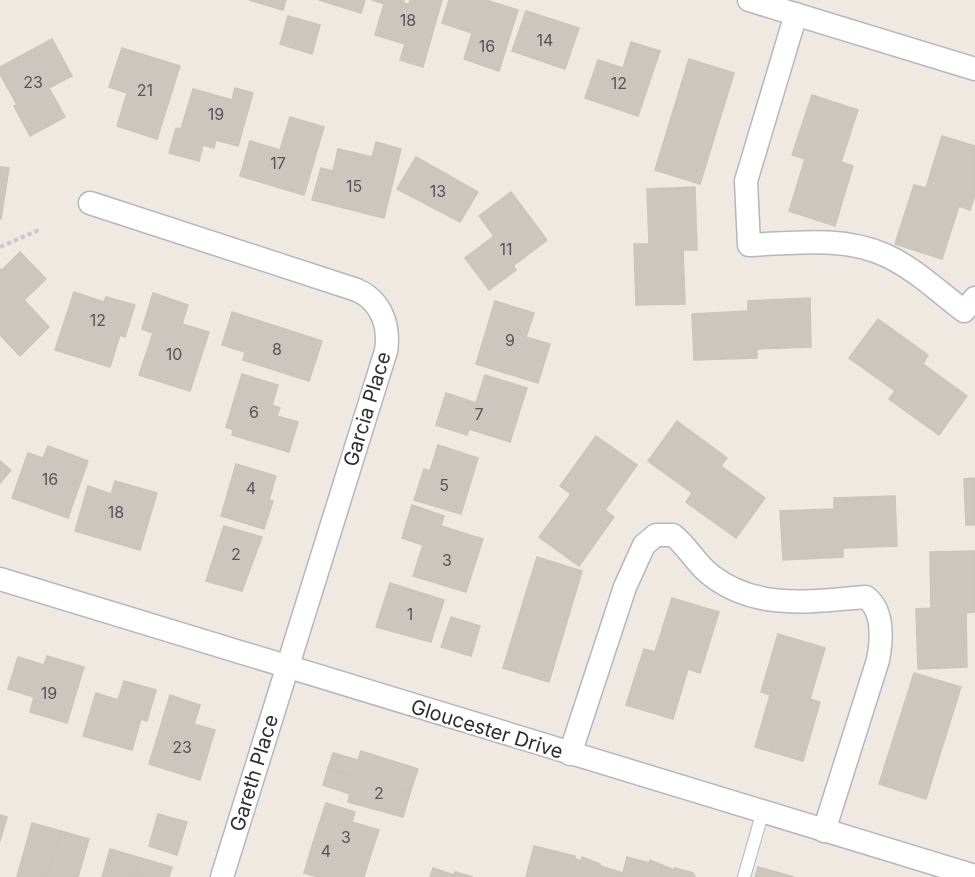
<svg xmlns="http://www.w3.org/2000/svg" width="975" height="877" viewBox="0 0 975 877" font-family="Inter,sans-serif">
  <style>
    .building { fill: #cbc7bf; stroke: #cbc5ba; stroke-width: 1.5 }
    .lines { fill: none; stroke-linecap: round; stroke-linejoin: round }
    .service-casing { stroke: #b4b7c1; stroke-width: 14 }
    .minor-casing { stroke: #b4b7c1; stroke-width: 25 }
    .path { stroke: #c9c9c9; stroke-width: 4; stroke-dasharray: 4.5 3; stroke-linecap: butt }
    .service { stroke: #fff; stroke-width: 12 }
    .minor { stroke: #fff; stroke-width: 22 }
    .labels { text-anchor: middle; stroke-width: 5; stroke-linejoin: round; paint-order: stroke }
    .number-label { font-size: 16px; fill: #555452 }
    .street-label { font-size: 20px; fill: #2e2e2e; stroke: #fff }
  </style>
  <rect width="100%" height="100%" fill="#efe9e1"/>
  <g class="building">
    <polygon points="249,0 286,0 283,10"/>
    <polygon points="319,0 365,0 361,13"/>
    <polygon points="372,0 404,0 403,3 409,4 410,0 442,0 423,67 400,60 405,44 375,35 384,4"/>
    <polygon points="449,0 486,0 518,10 499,71 464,59 472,33 442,23"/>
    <polygon points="526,11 579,28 565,69 512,51"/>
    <polygon points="288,16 320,25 312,54 280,44"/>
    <polygon points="52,39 72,76 49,88 65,117 30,136 14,106 17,105 0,74 0,67"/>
    <polygon points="631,42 660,51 638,116 585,98 598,60 623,68"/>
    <polygon points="122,48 180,66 157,139 117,126 127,93 109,87"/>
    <polygon points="689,59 734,73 700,184 655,170"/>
    <polygon points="235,88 253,93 238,146 216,140 214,148 203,145 199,161 169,153 176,128 181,129 193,89 232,100"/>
    <polygon points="812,95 858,110 841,162 853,166 835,226 789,211 805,159 792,155"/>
    <polygon points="290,117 324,127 304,195 240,176 250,141 280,150"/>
    <polygon points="942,136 975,146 975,195 970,210 959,206 942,259 895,244 914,185 926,188"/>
    <polygon points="376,142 401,149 384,218 312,200 321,168 333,171 338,149 372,157"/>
    <polygon points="416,157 478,192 460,222 397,189"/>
    <polygon points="0,167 9,168 1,219 0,218"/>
    <polygon points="695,187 697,250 683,250 685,304 636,305 634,244 649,244 647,189"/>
    <polygon points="511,192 547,240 513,266 516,270 489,290 465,258 494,236 479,216"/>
    <polygon points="20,252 46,279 24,300 49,327 20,356 0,335 0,269 2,270"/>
    <polygon points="74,292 104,302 106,297 135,305 125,337 120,335 110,367 55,350"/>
    <polygon points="153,293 188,305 182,324 209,332 190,391 139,375 153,333 142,329"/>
    <polygon points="810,298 811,347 757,349 757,358 694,360 692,314 748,311 748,301"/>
    <polygon points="495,301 534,313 526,337 550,344 538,383 476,364"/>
    <polygon points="232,312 322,341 309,381 243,360 245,352 222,345"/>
    <polygon points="878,319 928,355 923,364 967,396 939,435 889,399 895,391 849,358"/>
    <polygon points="242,374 278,385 272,405 280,408 277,416 298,422 289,452 232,435 233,430 226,427"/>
    <polygon points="485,375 527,388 510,442 469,429 467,435 436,425 446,393 476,403"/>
    <polygon points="677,421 727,458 721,466 765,498 736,538 686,502 692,493 648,461"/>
    <polygon points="596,436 637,465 605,510 614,517 579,566 539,537 571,494 560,486"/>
    <polygon points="438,445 478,458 461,514 414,500 424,469 430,471"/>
    <polygon points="48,446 88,461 68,518 12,498 28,453 43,458"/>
    <polygon points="0,461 11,470 0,483"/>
    <polygon points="236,464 276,476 269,500 273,501 264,529 221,516"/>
    <polygon points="975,478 975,525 966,525 964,479"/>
    <polygon points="115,481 157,493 140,550 75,531 88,486 111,494"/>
    <polygon points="895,496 897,546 843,548 843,557 783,560 780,511 834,509 834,498"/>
    <polygon points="412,505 444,516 441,526 483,539 466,592 413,576 423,545 402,538"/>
    <polygon points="224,526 262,537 242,591 206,581"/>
    <polygon points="975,551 975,612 966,613 967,667 918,669 916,609 931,608 930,552"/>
    <polygon points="537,557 582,571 549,682 503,668"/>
    <polygon points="390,583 444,600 431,642 376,627"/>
    <polygon points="672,598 719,612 700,673 688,669 673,719 626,705 644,649 655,652"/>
    <polygon points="451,617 480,626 471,656 441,647"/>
    <polygon points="778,634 825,648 810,699 820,702 803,761 755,747 770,695 761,692"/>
    <polygon points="47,656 84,667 67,723 30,712 34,697 8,689 18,657 44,665"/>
    <polygon points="914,673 961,687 926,799 879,784"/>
    <polygon points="124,681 156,690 147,721 141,719 132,750 83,736 96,693 118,700"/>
    <polygon points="170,695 200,705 194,724 215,730 200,780 149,764"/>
    <polygon points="361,751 418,769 410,793 328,768 333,753 358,760"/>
    <polygon points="328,768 410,793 403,817 348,802 350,794 323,785"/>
    <polygon points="326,803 355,812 352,822 379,830 369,860 313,843"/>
    <polygon points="158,814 187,822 177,855 149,846"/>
    <polygon points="0,815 7,817 0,841"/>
    <polygon points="32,823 61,831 47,877 17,877"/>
    <polygon points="61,831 89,839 78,877 47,877"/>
    <polygon points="313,843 369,860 364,877 318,877 304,873"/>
    <polygon points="534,846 575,856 575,859 581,861 582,857 600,864 600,866 623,873 622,877 526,877"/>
    <polygon points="110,849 141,858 136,877 102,877"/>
    <polygon points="627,857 649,863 650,860 674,870 675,868 693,873 695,877 622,877"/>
    <polygon points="141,858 172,867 169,877 136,877"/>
    <polygon points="758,867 794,877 755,877"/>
    <polygon points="433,868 454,875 455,872 473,877 430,877"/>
  </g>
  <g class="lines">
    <defs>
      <polyline id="service" points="744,877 763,811"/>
      <g id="minor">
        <polyline points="749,0 975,69"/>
        <path d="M796,14L746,181L749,245C793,243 843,236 885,255C914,268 939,292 964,311L975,298"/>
        <path d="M90,203L357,290C381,301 390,325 386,351L222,877"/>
        <polyline points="0,579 975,876"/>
        <path d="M570,754L625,587L644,545L656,535H673C688,547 697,565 712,576C758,611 812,601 866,597C884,611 882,639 878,660L824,831"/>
      </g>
    </defs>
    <use href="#service" class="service-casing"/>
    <use href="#minor" class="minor-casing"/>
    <polyline class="path" points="0,247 41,229"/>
    <use href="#service" class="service"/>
    <use href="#minor" class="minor"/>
  </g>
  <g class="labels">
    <g class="number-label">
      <text x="408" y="26">18</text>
      <text x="545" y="46">14</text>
      <text x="487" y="52">16</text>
      <text x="33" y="88">23</text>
      <text x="619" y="89">12</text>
      <text x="145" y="96">21</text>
      <text x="216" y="120">19</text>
      <text x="278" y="169">17</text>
      <text x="354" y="192">15</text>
      <text x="438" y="197">13</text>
      <text x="506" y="255">11</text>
      <text x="98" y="326">12</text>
      <text x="510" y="346">9</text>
      <text x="277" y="355">8</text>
      <text x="174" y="360">10</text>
      <text x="254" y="418">6</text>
      <text x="479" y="420">7</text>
      <text x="50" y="485">16</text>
      <text x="444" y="491">5</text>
      <text x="251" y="494">4</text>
      <text x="116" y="518">18</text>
      <text x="236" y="560">2</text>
      <text x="447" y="566">3</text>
      <text x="410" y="620">1</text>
      <text x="49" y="699">19</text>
      <text x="182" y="753">23</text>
      <text x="379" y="799">2</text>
      <text x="346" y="843">3</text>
      <text x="326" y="857">4</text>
    </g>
    <g class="street-label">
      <text transform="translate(367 409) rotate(-73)" y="7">Garcia Place</text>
      <text transform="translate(487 729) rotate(17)" y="7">Gloucester Drive</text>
      <text transform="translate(254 773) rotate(-73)" y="7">Gareth Place</text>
    </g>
  </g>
</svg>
